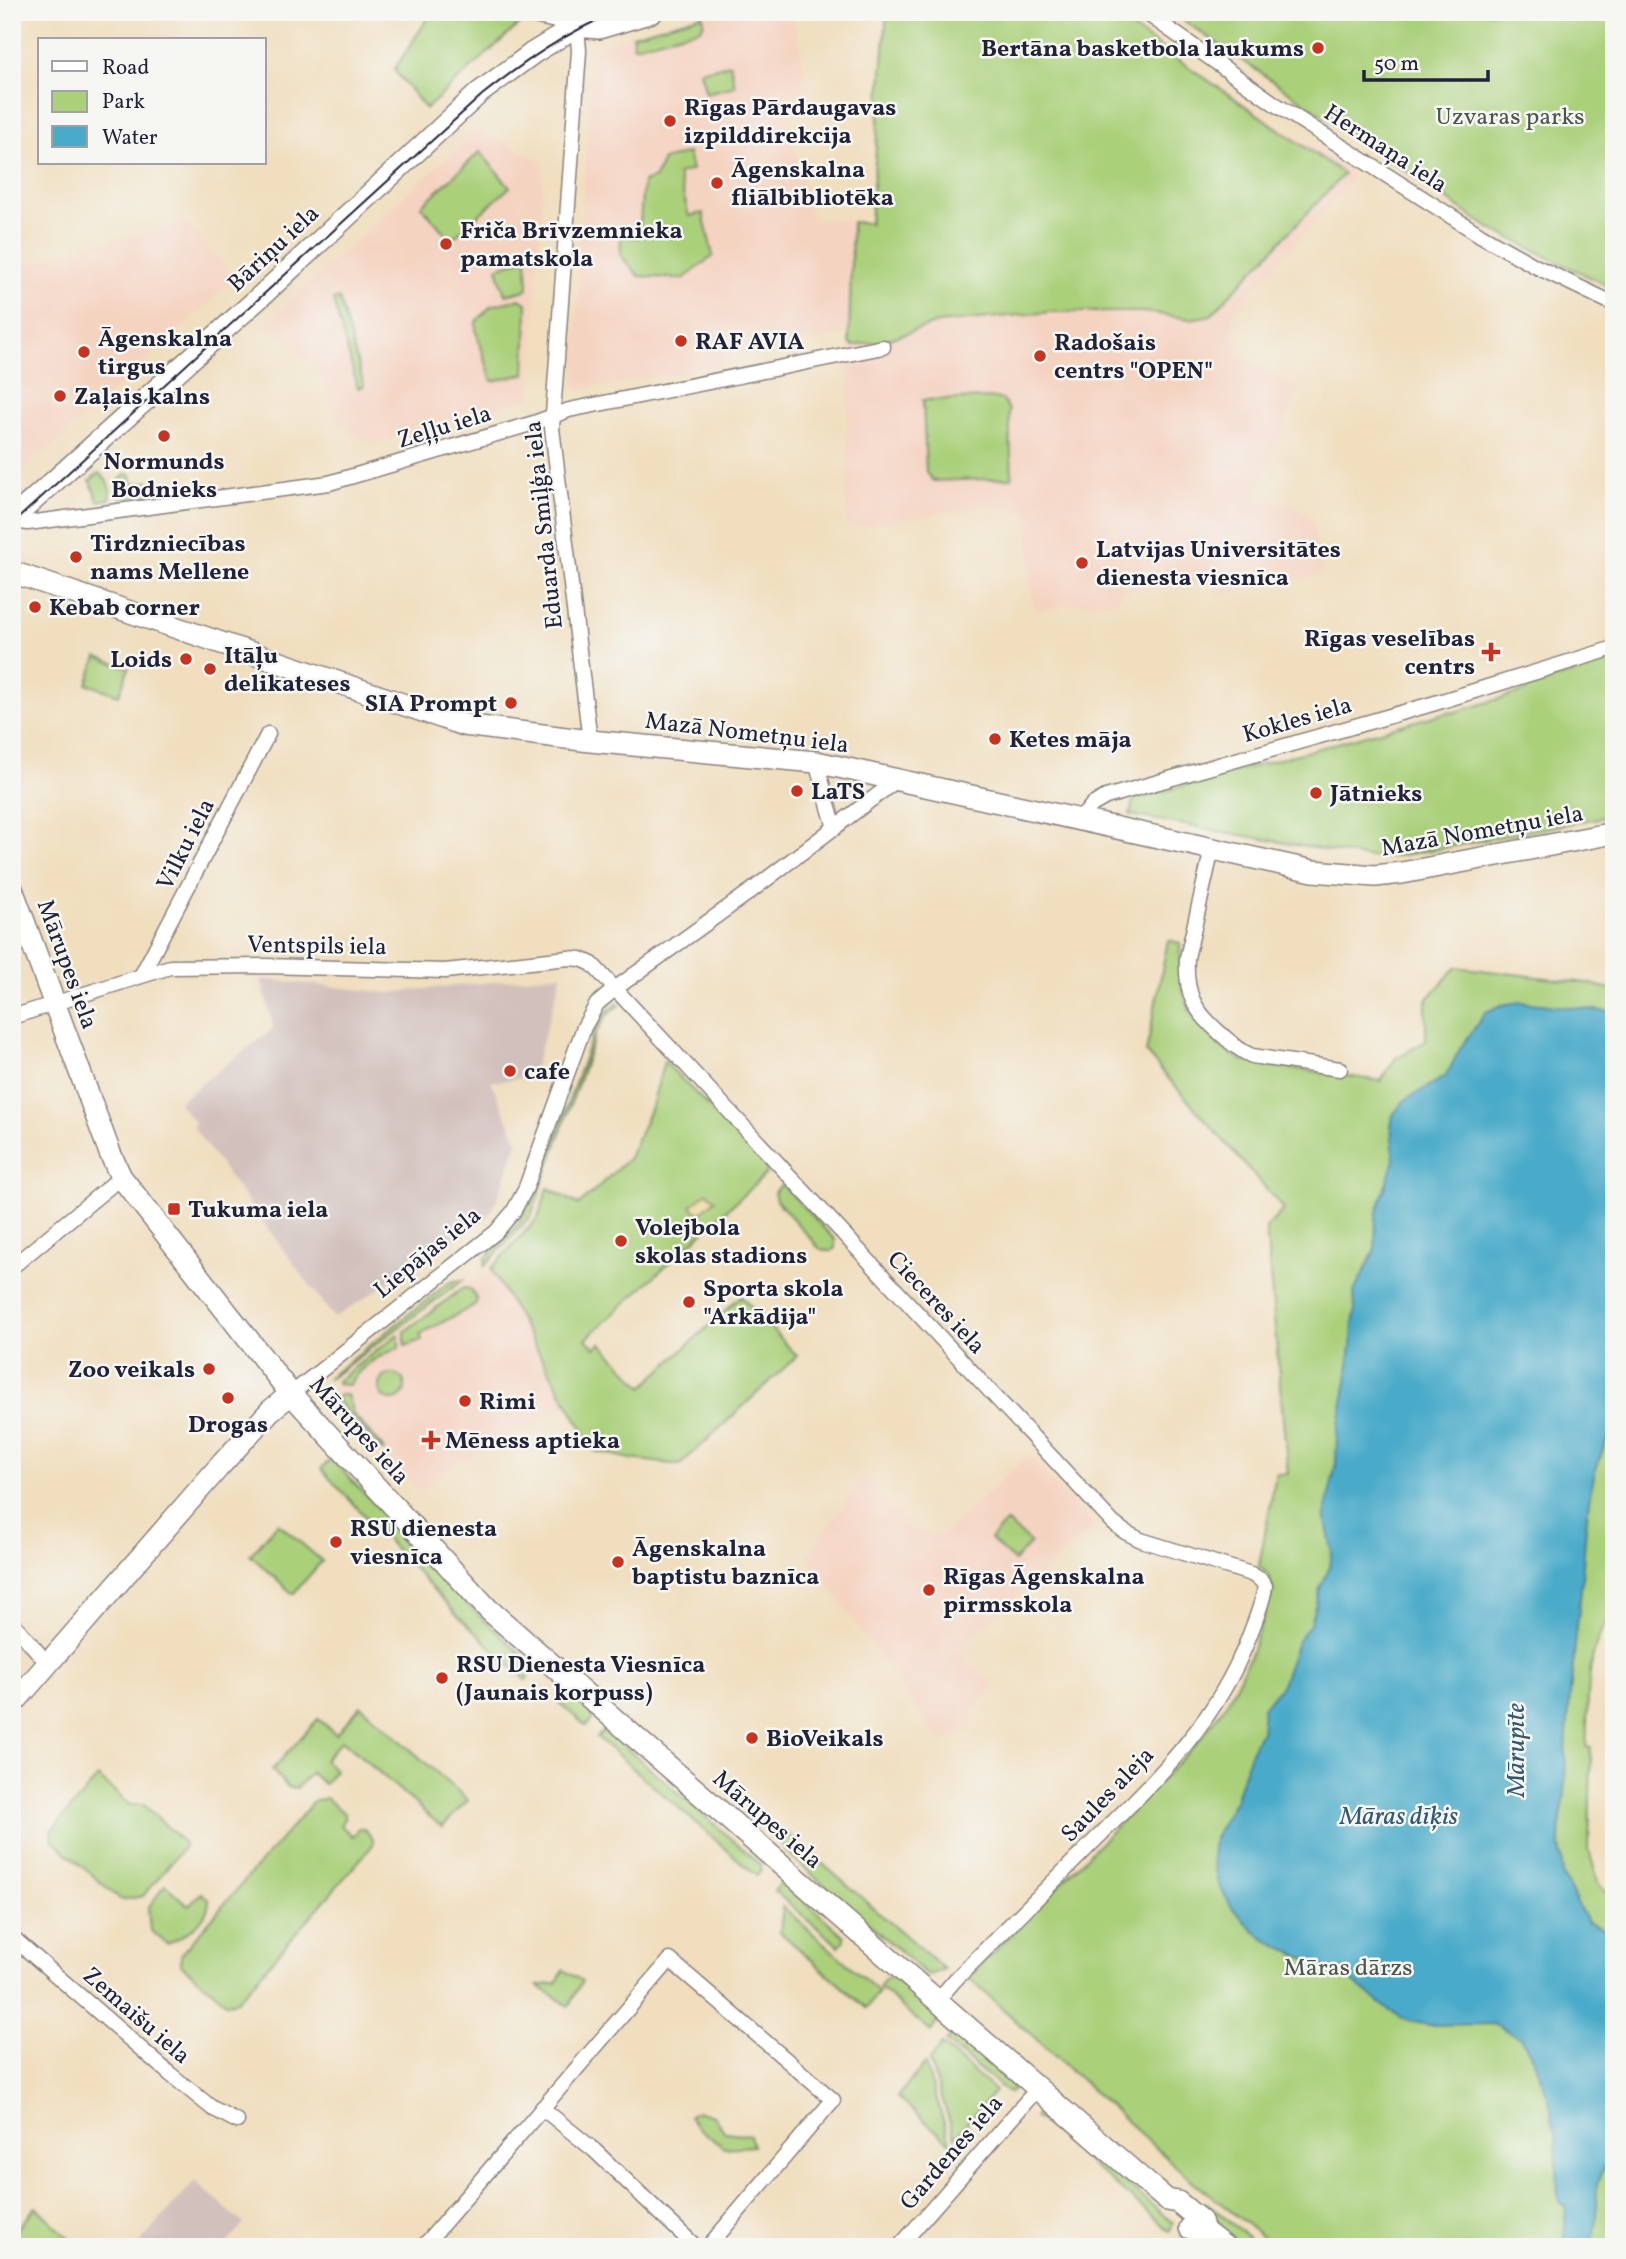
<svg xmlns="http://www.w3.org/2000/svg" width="1626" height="2259" viewBox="0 0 1626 2259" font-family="Vollkorn,serif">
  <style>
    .built { fill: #f5d3c1 }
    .industrial { fill: #d1c0bc }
    .green { fill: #aad07a; stroke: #66795a; stroke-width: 2 }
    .sand { fill: #eeda9e; stroke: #887e6c; stroke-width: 2 }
    .water { fill: #4aaac9; stroke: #366682; stroke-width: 2 }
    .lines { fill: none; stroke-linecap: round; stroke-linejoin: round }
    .street-casing { stroke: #89807c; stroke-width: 17 }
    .secondary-casing { stroke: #89807c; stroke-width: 24 }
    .street { stroke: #fff; stroke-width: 14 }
    .secondary { stroke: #fff; stroke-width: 21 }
    .tram { stroke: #22223b; stroke-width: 2 }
    .poi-dot { fill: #c8321e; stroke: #f6f6f2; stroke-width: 2.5 }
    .labels { text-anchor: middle; stroke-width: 5; stroke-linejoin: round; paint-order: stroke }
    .poi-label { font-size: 24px; font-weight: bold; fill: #22223b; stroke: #f6f6f2; text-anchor: start }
    .park-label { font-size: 24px; fill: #4b564e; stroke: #f6f6f2 }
    .street-label { font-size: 24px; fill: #22223b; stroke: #f6f6f2 }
    .water-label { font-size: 26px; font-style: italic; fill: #325874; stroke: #f6f6f2 }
  </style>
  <rect width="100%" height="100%" fill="#f6f6f2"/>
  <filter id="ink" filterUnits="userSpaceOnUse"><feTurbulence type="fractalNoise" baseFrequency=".0143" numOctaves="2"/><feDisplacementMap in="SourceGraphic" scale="14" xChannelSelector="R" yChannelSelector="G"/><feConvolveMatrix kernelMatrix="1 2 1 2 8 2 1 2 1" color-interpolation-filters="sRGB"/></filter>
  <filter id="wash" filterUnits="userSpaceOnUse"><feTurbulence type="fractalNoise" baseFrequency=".00686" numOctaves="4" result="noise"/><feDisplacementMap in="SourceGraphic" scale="28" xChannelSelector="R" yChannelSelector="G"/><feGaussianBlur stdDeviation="1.57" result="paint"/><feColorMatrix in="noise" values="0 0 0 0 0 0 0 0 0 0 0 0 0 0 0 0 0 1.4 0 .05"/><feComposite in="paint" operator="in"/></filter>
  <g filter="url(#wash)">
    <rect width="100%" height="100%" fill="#f0debe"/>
    <g class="built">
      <polygon points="709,12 792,12 810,91 783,97 812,219 870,223 887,12 1109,12 1202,75 1347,169 1353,179 1231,317 1239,355 1299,390 1256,498 1292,507 1311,517 1323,575 1213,597 1215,593 1214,583 1122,592 1116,602 1059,605 1058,608 1034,610 1030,581 1029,511 980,507 846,529 849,333 730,356 731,364 578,391 574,387 578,292 577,272 593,58 596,50 605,43"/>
      <polygon points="477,130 544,162 530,398 385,441 375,443 351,436 347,422 339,424 322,379 295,345 263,325"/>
      <polygon points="187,224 236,278 12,482 12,269 91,246"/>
      <polygon points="491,1269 520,1316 568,1406 441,1472 420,1492 331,1395 337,1382"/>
      <polygon points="1028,1455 1094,1526 959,1650 995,1686 972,1712 972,1729 942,1744 807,1555 863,1477 912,1532 943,1535"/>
    </g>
    <g class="industrial">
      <polygon points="562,974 532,1077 491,1082 518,1142 494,1206 487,1218 334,1318 192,1126 195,1123 178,1102 274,1028 261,979 390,993"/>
      <polygon points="195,2181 244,2224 224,2247 136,2247"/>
    </g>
    <g class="green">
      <polygon points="432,12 509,12 524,20 426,109 394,70"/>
      <polygon points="887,12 1109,12 1344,174 1211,315 1190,319 1144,312 1050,312 938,323 883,341 853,346 849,342 852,222 870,223"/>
      <polygon points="1171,12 1614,12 1614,289 1489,228"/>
      <polygon points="703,15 704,22 701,29 634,46 632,35"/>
      <polygon points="730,64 735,86 706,93 700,71"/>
      <polygon points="480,152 510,187 451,240 421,206"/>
      <polygon points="688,153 692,170 678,174 689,216 703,213 713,256 683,279 639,276 620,255 621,236 639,238 643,182 655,178 663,160"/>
      <polygon points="523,259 527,261 528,287 526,290 506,295 504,292 497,268"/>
      <polygon points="339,298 364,386 358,388 333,300"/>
      <polygon points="519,299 527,303 525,374 492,381 476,331 476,322 491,306"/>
      <polygon points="995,398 1003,400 1009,410 1012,478 933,481 926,472 923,400"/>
      <path d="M99,473C108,479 111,489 110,499L98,501L90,480Z"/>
      <polygon points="126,474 131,475 133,484 150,481 148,495 122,499 117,482"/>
      <polygon points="97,657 129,668 119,695 87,684"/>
      <polygon points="1614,660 1614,815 1433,850 1389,857 1363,857 1130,815 1133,800 1448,712 1452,713 1526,691 1530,687"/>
      <path d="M1168,940L1180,943L1181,983L1192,1018L1223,1049L1245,1062L1381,1081L1396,1058L1426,1041V1001L1456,967L1587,983L1614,990V1613C1583,1646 1589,1704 1586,1746L1591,1747L1589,1850L1599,1886L1614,1898V2247H1276L1189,2178L969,1978L1198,1742L1228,1701L1249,1658L1273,1590L1269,1576L1259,1566L1276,1474H1288L1266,1228L1284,1209L1146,1053Z"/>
      <polygon points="618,1003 620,1005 605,1017 596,1033 531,1216 485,1266 486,1258 519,1223 536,1192 595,1028 602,1015"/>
      <polygon points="664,1061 763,1162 766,1166 766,1174 586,1339 595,1348 601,1343 643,1387 741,1296 797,1356 680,1465 631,1459 595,1451 491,1269 538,1218 548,1188 579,1205 629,1158 653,1103"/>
      <polygon points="782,1184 835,1240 835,1248 832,1251 824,1251 819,1248 776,1200 774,1192"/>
      <polygon points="463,1280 329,1379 328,1378 446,1285 453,1281"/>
      <polygon points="463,1288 470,1289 477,1300 475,1305 420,1334 422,1340 405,1346 405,1331"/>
      <path d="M397,1335L399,1336V1348C380,1355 359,1367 349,1385L337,1384V1381Z"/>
      <circle cx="392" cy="1387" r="13"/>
      <polygon points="339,1395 347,1395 353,1414 382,1446 384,1452 337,1401"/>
      <polygon points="331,1459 391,1521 453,1591 531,1663 532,1670 526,1680 456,1614 321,1469"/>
      <polygon points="1006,1522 1031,1543 1014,1561 990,1539"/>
      <polygon points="278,1523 322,1561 293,1594 250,1555"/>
      <polygon points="562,1694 569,1694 594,1718 586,1726 557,1701"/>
      <polygon points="361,1706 468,1800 442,1827 342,1740 324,1760 335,1770 324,1784 311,1773 297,1788 288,1787 272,1770 318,1719 336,1734"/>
      <polygon points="604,1731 607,1731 761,1865 761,1869 757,1876 597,1737"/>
      <polygon points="98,1777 130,1805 144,1805 184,1843 184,1847 143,1896 121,1900 53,1841 52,1830"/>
      <polygon points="326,1798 345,1814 345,1818 340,1825 353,1836 359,1829 364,1829 373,1838 373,1845 237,2001 227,2003 181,1965 181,1954 313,1802"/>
      <polygon points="787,1833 944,1969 928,1976 784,1850 783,1841"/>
      <polygon points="780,1884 785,1884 844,1936 844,1940 839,1946 774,1891"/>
      <path d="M165,1885L189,1906L201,1893L209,1900C209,1922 184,1936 167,1944L150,1930L148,1908Z"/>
      <polygon points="783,1907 879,1992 866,2008 780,1932"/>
      <polygon points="564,1970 582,1981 569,2006 538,1986 556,1983"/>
      <polygon points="893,1977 936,2015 937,2021 931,2032 879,1987 886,1978"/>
      <polygon points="954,2032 1014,2087 1009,2093 946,2042"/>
      <polygon points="942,2045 995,2091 955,2137 929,2060"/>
      <polygon points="925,2064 951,2144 897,2097"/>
      <path d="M696,2111L713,2116L725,2132L750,2135L753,2146L723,2148C712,2136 696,2130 689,2116Z"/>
      <polygon points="1040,2111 1173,2223 1170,2231 1035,2117"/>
      <polygon points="1207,2203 1260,2247 1244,2247 1201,2210"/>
      <polygon points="36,2207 78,2247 12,2247 12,2234"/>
    </g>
    <polygon class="sand" points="707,1192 715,1200 699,1214 691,1206"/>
    <path class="water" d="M1521,1002L1614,1012V1428C1582,1481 1587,1539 1580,1599C1573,1664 1565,1731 1565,1796L1561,1817L1560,1843L1563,1876L1587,1922L1614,1933V2154C1586,2190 1602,2189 1596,2226C1595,2234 1590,2240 1588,2247H1563L1567,2207L1561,2203L1558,2195L1556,2140L1549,2099L1530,2051L1520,2038L1495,2024L1429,2025L1408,2021L1389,2010L1342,1973L1294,1954L1267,1940L1254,1931L1233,1909L1218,1884L1212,1857L1214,1838L1236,1798L1249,1756L1261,1731L1263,1708L1282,1684L1298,1640L1310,1624L1320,1588L1330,1567L1332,1551L1326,1521V1509L1336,1463L1337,1434L1347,1381L1355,1310L1354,1292L1375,1250L1376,1215L1394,1160L1391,1126L1393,1115L1404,1101L1446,1076L1461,1047L1486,1012L1501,1005Z"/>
  </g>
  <g filter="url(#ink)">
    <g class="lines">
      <defs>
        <g id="street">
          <polyline points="517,12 577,26"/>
          <polyline points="1145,12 1275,104 1482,236 1535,266 1614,304"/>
          <polyline points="578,20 577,26 579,51 552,428 590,741"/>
          <polyline points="12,521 28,523 329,483 534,423 569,410 883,347"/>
          <polyline points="816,762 835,828"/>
          <polyline points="1080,820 1092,805 1106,797 1432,704 1614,648"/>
          <path d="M1212,849L1187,958C1185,994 1194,1011 1221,1034C1231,1043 1240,1051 1252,1056L1340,1069"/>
          <polyline points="142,974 268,734"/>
          <path d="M12,1017L170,967L266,966L445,971L568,958L581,959L592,964L1113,1523L1125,1532L1141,1540L1251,1574L1261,1580L1265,1586C1263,1604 1255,1620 1249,1637C1214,1728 1151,1784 1084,1851C1041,1894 998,1937 955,1980L936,2002"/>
          <polyline points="12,1267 121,1177"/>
          <polyline points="291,1394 496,1232 513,1212 525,1190 584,1027 597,1004 616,988 751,891 897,780"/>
          <polyline points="12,1622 48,1664"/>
          <polyline points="12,1937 170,2074 212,2108 237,2121"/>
          <polyline points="542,2108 594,2150 696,2247"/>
          <polyline points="423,2247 670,1960 833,2100 708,2247"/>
          <polyline points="899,2247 1038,2088"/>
        </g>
        <g id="secondary">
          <polyline points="577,26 599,28 652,12"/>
          <polyline points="12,519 261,296 479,93 533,53 577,26 590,12"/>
          <polyline points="12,572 464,725 590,741 816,762 1313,871 1375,876 1402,873 1614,833"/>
          <polyline points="12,889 110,1153 121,1177 291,1394 488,1609 1135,2173 1167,2200 1178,2202 1190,2212 1201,2221 1204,2231"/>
          <polyline points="12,1705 218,1468 270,1411 291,1394"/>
          <polyline points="1190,2228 1204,2231 1225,2247"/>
        </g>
      </defs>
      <use href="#street" class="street-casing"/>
      <use href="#secondary" class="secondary-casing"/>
      <use href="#street" class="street"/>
      <use href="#secondary" class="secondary"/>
      <path class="tram" d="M12,524L482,95C524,62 566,32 616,12"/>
    </g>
  </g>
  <g class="poi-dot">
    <circle cx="1318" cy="48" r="7"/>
    <circle cx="670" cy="121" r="7"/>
    <circle cx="717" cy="183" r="7"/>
    <circle cx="446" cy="244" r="7"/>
    <circle cx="681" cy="341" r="7"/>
    <circle cx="84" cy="352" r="7"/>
    <circle cx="1040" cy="356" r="7"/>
    <circle cx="60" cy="396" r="7"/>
    <circle cx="164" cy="436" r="7"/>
    <circle cx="76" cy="557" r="7"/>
    <circle cx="1082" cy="563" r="7"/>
    <circle cx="35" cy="607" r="7"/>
    <path d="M1487.5 641.5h7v7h7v7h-7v7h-7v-7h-7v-7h7z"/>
    <circle cx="186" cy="659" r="7"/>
    <circle cx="210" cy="669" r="7"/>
    <circle cx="511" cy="703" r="7"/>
    <circle cx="995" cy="739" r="7"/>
    <circle cx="797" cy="791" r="7"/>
    <circle cx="1316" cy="793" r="7"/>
    <circle cx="510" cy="1071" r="7"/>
    <rect x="167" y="1202" width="14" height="14" rx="3.5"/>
    <circle cx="621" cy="1241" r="7"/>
    <circle cx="689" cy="1302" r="7"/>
    <circle cx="209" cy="1369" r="7"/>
    <circle cx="228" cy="1398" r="7"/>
    <circle cx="465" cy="1401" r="7"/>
    <path d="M427.5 1429.5h7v7h7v7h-7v7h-7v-7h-7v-7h7z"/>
    <circle cx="336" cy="1542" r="7"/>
    <circle cx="618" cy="1562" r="7"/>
    <circle cx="929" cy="1590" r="7"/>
    <circle cx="442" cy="1678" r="7"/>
    <circle cx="752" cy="1738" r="7"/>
  </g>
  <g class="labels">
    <g class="poi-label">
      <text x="1304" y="56" text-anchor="end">Bertāna basketbola laukums</text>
      <text x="684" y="115">Rīgas Pārdaugavas<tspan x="684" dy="28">izpilddirekcija</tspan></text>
      <text x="731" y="177">Āgenskalna<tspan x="731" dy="28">fliālbibliotēka</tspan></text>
      <text x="460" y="238">Friča Brīvzemnieka<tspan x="460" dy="28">pamatskola</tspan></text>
      <text x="98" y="346">Āgenskalna<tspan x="98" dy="28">tirgus</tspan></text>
      <text x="695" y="349">RAF AVIA</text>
      <text x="1054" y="350">Radošais<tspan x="1054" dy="28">centrs "OPEN"</tspan></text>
      <text x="74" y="404">Zaļais kalns</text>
      <text x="164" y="469" text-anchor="middle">Normunds<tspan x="164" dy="28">Bodnieks</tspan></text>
      <text x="90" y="551">Tirdzniecības<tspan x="90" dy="28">nams Mellene</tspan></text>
      <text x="1096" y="557">Latvijas Universitātes<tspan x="1096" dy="28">dienesta viesnīca</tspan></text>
      <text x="49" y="615">Kebab corner</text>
      <text x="1475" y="646" text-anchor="end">Rīgas veselības<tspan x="1475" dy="28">centrs</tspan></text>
      <text x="224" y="663">Itāļu<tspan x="224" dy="28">delikateses</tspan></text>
      <text x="172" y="667" text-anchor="end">Loids</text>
      <text x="497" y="711" text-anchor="end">SIA Prompt</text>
      <text x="1009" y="747">Ketes māja</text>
      <text x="811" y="799">LaTS</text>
      <text x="1330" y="801">Jātnieks</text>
      <text x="524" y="1079">cafe</text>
      <text x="188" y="1217">Tukuma iela</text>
      <text x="635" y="1235">Volejbola<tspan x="635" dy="28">skolas stadions</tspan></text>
      <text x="703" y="1296">Sporta skola<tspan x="703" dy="28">"Arkādija"</tspan></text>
      <text x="195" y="1377" text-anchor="end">Zoo veikals</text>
      <text x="479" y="1409">Rimi</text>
      <text x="228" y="1432" text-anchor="middle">Drogas</text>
      <text x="445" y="1448">Mēness aptieka</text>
      <text x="350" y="1536">RSU dienesta<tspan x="350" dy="28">viesnīca</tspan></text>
      <text x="632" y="1556">Āgenskalna<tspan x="632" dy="28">baptistu baznīca</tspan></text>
      <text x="943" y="1584">Rīgas Āgenskalna<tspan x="943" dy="28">pirmsskola</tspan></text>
      <text x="456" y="1672">RSU Dienesta Viesnīca<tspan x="456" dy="28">(Jaunais korpuss)</tspan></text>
      <text x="766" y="1746">BioVeikals</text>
    </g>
    <g class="park-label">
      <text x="1510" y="124">Uzvaras parks</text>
      <text x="1348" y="1975">Māras dārzs</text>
    </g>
    <g class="street-label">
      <text transform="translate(1386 148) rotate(33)" y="8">Hermaņa iela</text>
      <text transform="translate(273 248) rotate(-43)" y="8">Bāriņu iela</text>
      <text transform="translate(444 426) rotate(-17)" y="8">Zeļļu iela</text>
      <text transform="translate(543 525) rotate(-96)" y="8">Eduarda Smiļģa iela</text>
      <text transform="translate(1297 719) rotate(-16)" y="8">Kokles iela</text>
      <text transform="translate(747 732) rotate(7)" y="8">Mazā Nometņu iela</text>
      <text transform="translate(1482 830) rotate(-10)" y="8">Mazā Nometņu iela</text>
      <text transform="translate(185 844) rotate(-63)" y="8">Vilku iela</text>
      <text transform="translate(317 945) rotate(1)" y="8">Ventspils iela</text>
      <text transform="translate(68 964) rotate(70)" y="8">Mārupes iela</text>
      <text transform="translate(427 1252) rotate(-39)" y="8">Liepājas iela</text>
      <text transform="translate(937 1302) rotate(47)" y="8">Cieceres iela</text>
      <text transform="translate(360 1430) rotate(48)" y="8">Mārupes iela</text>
      <text transform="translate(1107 1794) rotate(-46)" y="8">Saules aleja</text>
      <text transform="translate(768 1819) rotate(41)" y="8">Mārupes iela</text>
      <text transform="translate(137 2015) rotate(41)" y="8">Zemaišu iela</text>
      <text transform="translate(951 2152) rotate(-49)" y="8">Gardenes iela</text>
    </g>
    <g class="water-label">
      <text transform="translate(1515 1750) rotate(-90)" y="9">Mārupīte</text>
      <text x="1399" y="1824">Māras dīķis</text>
    </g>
  </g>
  <rect width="1626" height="2259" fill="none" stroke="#f6f6f2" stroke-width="42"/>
  <rect x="38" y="38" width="228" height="126" fill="#f6f6f2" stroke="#a1a1a9" stroke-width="2"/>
  <rect x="52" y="61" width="35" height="10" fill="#ffffff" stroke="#a1a1a9" stroke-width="2"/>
  <text x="102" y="74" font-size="21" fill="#22223b">Road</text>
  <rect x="52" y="91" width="35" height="21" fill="#aad07a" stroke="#a1a1a9" stroke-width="2"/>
  <text x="102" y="108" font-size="21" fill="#22223b">Park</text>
  <rect x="52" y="126" width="35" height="21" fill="#4aaac9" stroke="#a1a1a9" stroke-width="2"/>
  <text x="102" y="144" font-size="21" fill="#22223b">Water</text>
  <path d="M1364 70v10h124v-10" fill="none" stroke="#22223b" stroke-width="3.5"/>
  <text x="1374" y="70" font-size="21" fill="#22223b" stroke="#f6f6f2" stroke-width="5" paint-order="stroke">50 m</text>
</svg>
